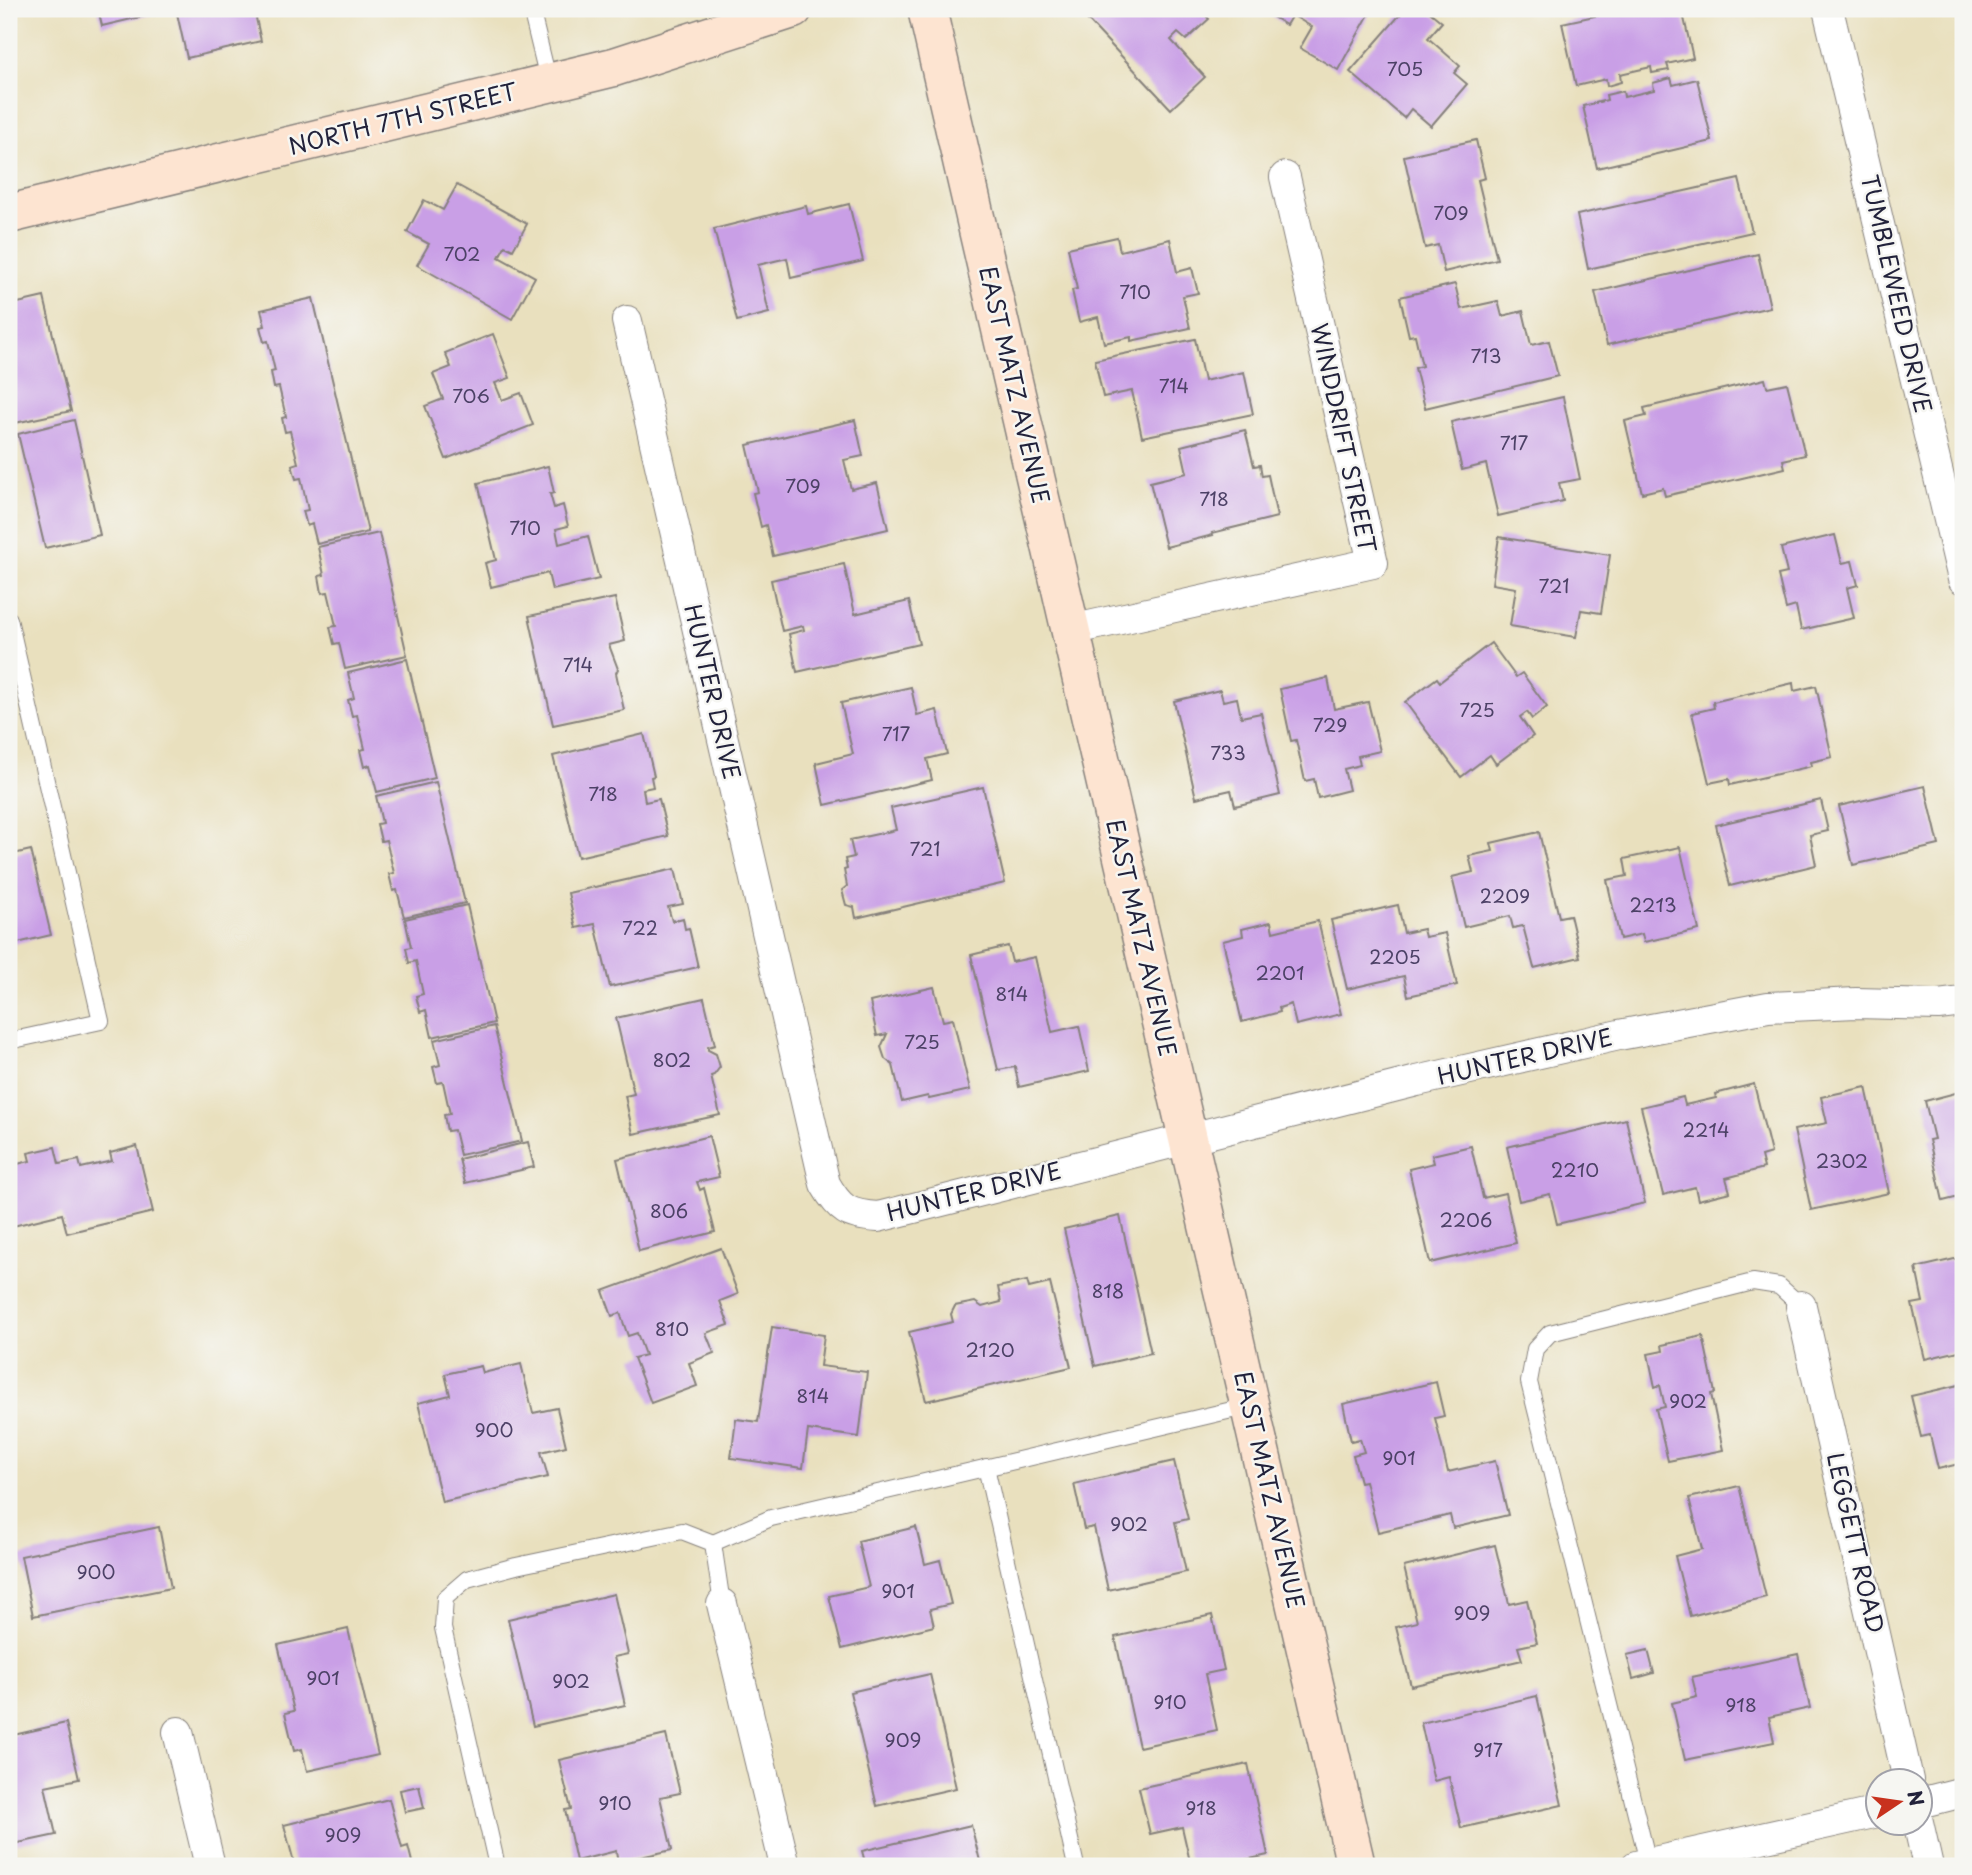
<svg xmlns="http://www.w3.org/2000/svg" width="1972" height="1875" viewBox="0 0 1972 1875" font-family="'Playpen Sans',sans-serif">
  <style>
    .building { fill: #c99fe6 }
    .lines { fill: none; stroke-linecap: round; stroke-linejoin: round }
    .lane-casing { stroke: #86817c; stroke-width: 18 }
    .street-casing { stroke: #86817c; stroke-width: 32 }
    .secondary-casing { stroke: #86817c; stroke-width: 41 }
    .lane { stroke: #fff; stroke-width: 16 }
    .street { stroke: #fff; stroke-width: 30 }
    .secondary { stroke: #fde4d1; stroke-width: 38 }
    .labels { text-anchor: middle; stroke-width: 5; stroke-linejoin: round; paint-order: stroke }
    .number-label { font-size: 19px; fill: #4c4166 }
    .street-label { font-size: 23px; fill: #22223b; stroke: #f6f6f2 }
  </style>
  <rect width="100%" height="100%" fill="#f6f6f2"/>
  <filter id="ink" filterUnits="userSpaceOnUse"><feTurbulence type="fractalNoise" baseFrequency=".0143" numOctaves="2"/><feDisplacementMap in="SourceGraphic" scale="14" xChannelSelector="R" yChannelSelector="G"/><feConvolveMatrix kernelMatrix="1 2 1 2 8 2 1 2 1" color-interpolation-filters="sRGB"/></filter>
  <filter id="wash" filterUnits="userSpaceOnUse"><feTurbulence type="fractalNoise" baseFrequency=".00686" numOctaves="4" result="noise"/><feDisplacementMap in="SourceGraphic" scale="28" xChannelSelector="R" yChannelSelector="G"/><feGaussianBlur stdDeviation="1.57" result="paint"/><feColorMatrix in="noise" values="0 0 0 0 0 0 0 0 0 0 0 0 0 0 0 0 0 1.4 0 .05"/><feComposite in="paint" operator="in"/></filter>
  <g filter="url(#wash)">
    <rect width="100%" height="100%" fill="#e9e0be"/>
    <g id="blocks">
      <g class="building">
        <polygon points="98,9 170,9 170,10 102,26"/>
        <polygon points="176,9 254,9 261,41 187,58"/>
        <polygon points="1088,9 1200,9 1209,19 1186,40 1178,33 1171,40 1205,77 1171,109 1082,14"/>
        <polygon points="1267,9 1372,9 1338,70 1300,48 1312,27 1292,15 1286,25 1265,12"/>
        <polygon points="1405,9 1426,9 1442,22 1428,38 1460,66 1454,73 1467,84 1431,126 1411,109 1404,118 1350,72"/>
        <polygon points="1627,9 1682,9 1693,58 1667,64 1669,70 1652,73 1651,67 1620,74 1621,82 1607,86 1606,79 1576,86 1562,23"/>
        <polygon points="1671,78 1673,85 1697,79 1712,141 1597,168 1583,106 1607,100 1606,95 1623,91 1624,97 1654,90 1653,83"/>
        <polygon points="1476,140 1485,178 1478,180 1497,259 1444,272 1438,245 1425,248 1404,156"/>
        <polygon points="1739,179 1752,232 1588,269 1577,215"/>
        <polygon points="457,185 527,224 513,250 505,246 499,257 535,277 512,319 417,265 429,244 407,232 424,200 443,210"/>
        <polygon points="849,204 863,261 791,278 787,258 758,265 769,313 737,321 714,229 806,206 808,214"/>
        <polygon points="1117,237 1120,251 1170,239 1177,272 1192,268 1198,293 1183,296 1190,328 1131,341 1131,337 1104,343 1098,317 1079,322 1072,290 1077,289 1068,248"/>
        <polygon points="1758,254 1770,307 1607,345 1595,292"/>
        <polygon points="1455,284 1461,309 1498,301 1502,316 1523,311 1531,345 1549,341 1558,376 1425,408 1415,368 1422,366 1415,335 1409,336 1400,297"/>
        <polygon points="44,297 71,411 15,423 9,395 9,305"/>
        <polygon points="313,298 368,532 317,544 312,524 307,526 303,511 308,510 301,478 296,479 292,465 298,463 290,431 285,432 282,418 286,417 279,387 274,388 271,372 275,371 268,341 264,342 260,327 265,326 261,310"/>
        <polygon points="493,334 510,378 495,383 502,400 521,393 533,425 446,459 425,406 443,399 433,374 451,367 445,353"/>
        <polygon points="1195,339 1204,381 1244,372 1253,414 1142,437 1132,391 1103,397 1095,360"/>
        <polygon points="1765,379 1767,387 1787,383 1805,455 1783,460 1785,468 1665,496 1663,488 1642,493 1625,421 1646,416 1644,408"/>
        <polygon points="1563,397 1580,479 1559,483 1563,501 1498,516 1486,464 1462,470 1451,422"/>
        <polygon points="74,420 100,535 45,548 18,434"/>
        <polygon points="855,420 863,456 844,460 851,489 877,483 888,529 773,556 766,525 761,527 753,493 758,492 747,445"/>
        <polygon points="1245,430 1254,466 1260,465 1262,476 1268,475 1277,517 1212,533 1213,535 1166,547 1150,482 1187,473 1181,446"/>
        <polygon points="548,466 554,493 550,494 554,508 563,505 568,526 556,529 559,544 588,536 599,579 552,590 548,573 491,587 485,563 496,560 478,483"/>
        <polygon points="379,533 407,655 345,669 339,643 334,644 330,627 336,626 328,592 322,593 319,576 324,575 318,547"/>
        <polygon points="1835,535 1842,563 1852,561 1858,585 1847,588 1854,618 1801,630 1796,606 1786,609 1778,575 1787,573 1781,548"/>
        <polygon points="1499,537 1610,555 1601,613 1581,610 1576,637 1510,626 1516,588 1492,584"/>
        <polygon points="844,564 855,614 909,601 919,644 797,672 789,634 804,630 803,626 782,631 771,580"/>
        <polygon points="615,598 625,641 609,645 618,669 616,673 624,710 553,725 529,616"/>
        <polygon points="1491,643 1516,677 1522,673 1547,707 1532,719 1527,712 1520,717 1533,736 1496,764 1490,755 1461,777 1405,702 1437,678 1440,682"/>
        <polygon points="407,659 435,778 377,792 370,765 364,767 360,750 365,749 357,715 352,716 348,700 354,698 348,673"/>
        <polygon points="1328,678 1334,709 1368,702 1380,751 1358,756 1360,765 1344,769 1349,790 1318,798 1314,779 1305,781 1296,740 1291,741 1280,689"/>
        <polygon points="1793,683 1794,691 1816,686 1832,757 1811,762 1812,766 1730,785 1729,779 1709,783 1692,713 1714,708 1713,702"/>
        <polygon points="911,687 917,715 937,710 947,754 927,759 932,780 825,805 816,763 853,754 841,703"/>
        <polygon points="1220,690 1223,701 1237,698 1241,717 1261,713 1280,795 1235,806 1231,790 1196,798 1174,701"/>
        <polygon points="644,734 654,776 651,777 653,787 643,789 645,802 659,799 668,836 578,857 553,756"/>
        <polygon points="436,782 465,903 404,917 397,890 393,891 389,874 394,873 386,840 381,841 377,824 382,823 376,796"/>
        <polygon points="1925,786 1939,845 1853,865 1839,806"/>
        <polygon points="983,787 1005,883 856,918 854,907 846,905 842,890 847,886 844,870 847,869 845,859 854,857 850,840 896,830 891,808"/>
        <polygon points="1821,800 1828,831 1810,835 1816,865 1730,886 1716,825"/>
        <polygon points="1539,832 1559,917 1570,915 1580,957 1534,968 1523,926 1513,928 1510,916 1464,927 1452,877 1473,872 1469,856 1493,851 1491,843"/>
        <polygon points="1680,847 1699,930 1644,942 1642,934 1620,939 1607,880 1627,876 1624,859"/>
        <polygon points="31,850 51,935 9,945 9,855"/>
        <polygon points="675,869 683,904 668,907 672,921 683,918 685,929 689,928 698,967 610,987 595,924 576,928 568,893"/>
        <polygon points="467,905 494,1023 432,1037 426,1010 420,1012 416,996 423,994 416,961 409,963 406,948 411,947 405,919"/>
        <polygon points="1398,905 1404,933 1423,929 1425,937 1445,933 1457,985 1408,996 1404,976 1347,989 1331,920"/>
        <polygon points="1318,921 1341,1014 1296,1025 1291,1004 1279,1008 1280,1012 1242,1022 1223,941 1243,936 1242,929 1271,922 1273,932"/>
        <polygon points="1008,946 1012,962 1035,957 1052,1032 1079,1026 1089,1071 1019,1087 1015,1067 998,1070 971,955"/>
        <polygon points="934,987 943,1021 953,1019 970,1090 929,1099 928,1096 902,1102 893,1065 885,1059 881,1047 887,1034 877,1036 870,1002"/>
        <polygon points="704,998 715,1045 708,1047 708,1050 716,1054 720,1067 714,1075 711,1076 720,1115 633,1134 625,1096 634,1094 616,1018"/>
        <polygon points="494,1026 522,1141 460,1155 454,1130 447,1131 444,1115 450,1114 443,1082 437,1083 433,1067 440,1065 434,1040"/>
        <polygon points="1754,1084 1771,1153 1761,1156 1764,1168 1726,1178 1730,1192 1698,1200 1695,1187 1663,1195 1641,1107 1683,1097 1685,1105 1716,1098 1715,1094"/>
        <polygon points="1866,1087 1889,1193 1811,1210 1794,1130 1827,1123 1821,1097"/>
        <polygon points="1963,1091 1963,1196 1943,1201 1929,1140 1934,1139 1925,1101"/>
        <polygon points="1626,1119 1645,1203 1557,1224 1550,1194 1519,1201 1507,1147"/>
        <polygon points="709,1136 719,1177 697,1182 700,1190 704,1188 715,1232 639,1251 617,1159"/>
        <polygon points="528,1142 534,1167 465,1183 459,1159"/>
        <polygon points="137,1146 153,1212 67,1233 62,1214 9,1227 9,1166 30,1161 28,1153 55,1147 59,1164 79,1160 81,1168 112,1161 110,1153"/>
        <polygon points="1471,1146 1483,1198 1505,1193 1516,1243 1430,1263 1409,1169 1434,1163 1432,1155"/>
        <polygon points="1120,1216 1151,1353 1095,1366 1064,1229"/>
        <polygon points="721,1248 738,1294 720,1301 729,1325 706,1333 714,1353 689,1363 697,1386 651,1403 634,1358 645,1355 637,1333 628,1336 620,1313 612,1316 603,1291"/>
        <polygon points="1963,1257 1963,1350 1925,1359 1912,1304 1923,1302 1916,1268"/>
        <polygon points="1027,1281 1029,1288 1050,1283 1071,1367 926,1401 909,1332 953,1322 951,1314 955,1306 975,1302 982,1307 1001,1302 998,1287"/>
        <polygon points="772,1327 824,1335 820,1366 867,1372 859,1437 808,1430 803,1468 731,1458 736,1419 758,1422"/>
        <polygon points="1703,1336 1715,1393 1711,1394 1723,1450 1668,1461 1656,1409 1665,1407 1660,1385 1655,1387 1648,1354 1663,1351 1662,1345"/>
        <polygon points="521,1364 533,1413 557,1408 566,1446 541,1452 548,1477 442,1502 418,1403 450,1395 445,1374 481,1366 483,1373"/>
        <polygon points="1436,1382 1444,1416 1435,1418 1448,1472 1495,1461 1508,1515 1453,1528 1450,1515 1378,1532 1365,1481 1360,1482 1353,1455 1364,1452 1360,1439 1351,1441 1343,1404"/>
        <polygon points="1963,1384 1963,1463 1938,1469 1930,1435 1921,1437 1911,1396"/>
        <polygon points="1174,1461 1188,1519 1175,1522 1186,1572 1108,1590 1094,1527 1084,1529 1074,1484"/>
        <polygon points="1739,1486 1766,1597 1690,1616 1675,1556 1702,1549 1689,1498"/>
        <polygon points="159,1527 171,1588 33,1616 21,1556"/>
        <polygon points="916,1527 925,1564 940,1560 951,1604 930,1609 934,1626 842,1649 829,1596 869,1587 858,1541"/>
        <polygon points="1495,1545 1509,1604 1527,1600 1537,1643 1518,1647 1522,1660 1411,1686 1396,1627 1417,1622 1404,1567"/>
        <polygon points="614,1594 628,1654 614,1657 625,1705 533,1726 508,1619"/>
        <polygon points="1212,1615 1224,1670 1205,1674 1217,1730 1139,1747 1115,1637"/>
        <polygon points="348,1629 378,1755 307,1771 302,1749 294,1751 285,1713 294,1711 278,1645"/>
        <polygon points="1648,1650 1654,1673 1633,1679 1627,1655"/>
        <polygon points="1798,1654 1810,1708 1769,1717 1774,1742 1685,1760 1672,1703 1697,1697 1692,1677"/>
        <polygon points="930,1674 956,1788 877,1806 850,1692"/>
        <polygon points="1537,1696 1562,1805 1461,1828 1449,1777 1434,1781 1421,1723"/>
        <polygon points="66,1723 79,1779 45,1786 56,1835 9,1845 9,1736"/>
        <polygon points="666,1735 680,1793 660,1797 672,1850 618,1862 616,1851 576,1861 565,1810 571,1809 559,1760"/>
        <polygon points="1248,1764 1268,1855 1218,1866 1191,1866 1182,1827 1150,1834 1139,1788"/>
        <polygon points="419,1786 424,1808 405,1812 400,1790"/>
        <polygon points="389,1799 402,1848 408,1846 413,1866 295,1866 284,1825"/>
        <polygon points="971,1825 981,1865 866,1866 862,1851"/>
      </g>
    </g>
  </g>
  <g filter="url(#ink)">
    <use href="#blocks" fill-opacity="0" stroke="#86817c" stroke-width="2"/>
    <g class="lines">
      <defs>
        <g id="lane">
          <polyline points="531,9 549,83"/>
          <polyline points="9,619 101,1021 9,1041"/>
          <polyline points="986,1467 1076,1866"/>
          <polyline points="713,1543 771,1518 1249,1406"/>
          <polyline points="497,1866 443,1628 445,1598 467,1579 516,1566 682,1531 713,1543 722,1604"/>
          <polyline points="1649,1866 1529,1382 1535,1349 1550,1333 1753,1282 1779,1286 1801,1306"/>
        </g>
        <g id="street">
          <polyline points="1828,9 1963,579"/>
          <path d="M627,321L825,1184C840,1210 848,1215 878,1217L1417,1081L1619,1035L1768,1007L1856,1003L1938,1005L1963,1002"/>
          <polyline points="1071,630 1373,563 1285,177"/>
          <polyline points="1801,1306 1908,1780"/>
          <polyline points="722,1604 785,1866"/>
          <polyline points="178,1732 210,1866"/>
          <polyline points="1920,1803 1963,1792"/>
          <polyline points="1918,1822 1928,1866"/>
          <polyline points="1636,1866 1878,1812"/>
        </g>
        <g id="secondary">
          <polyline points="927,9 1356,1866"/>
          <polyline points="9,214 614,67 793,9"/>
        </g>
      </defs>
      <use href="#lane" class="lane-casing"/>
      <use href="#street" class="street-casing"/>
      <use href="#secondary" class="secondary-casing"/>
      <use href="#lane" class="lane"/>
      <use href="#street" class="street"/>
      <use href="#secondary" class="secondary"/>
    </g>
  </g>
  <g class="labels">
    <g class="number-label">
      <text x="1405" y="76">705</text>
      <text x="1451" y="220">709</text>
      <text x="462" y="261">702</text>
      <text x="1135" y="299">710</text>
      <text x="1486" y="363">713</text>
      <text x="1174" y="393">714</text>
      <text x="471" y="403">706</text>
      <text x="1514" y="450">717</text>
      <text x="803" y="493">709</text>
      <text x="1214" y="506">718</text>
      <text x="525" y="535">710</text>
      <text x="1554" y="593">721</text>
      <text x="578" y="672">714</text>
      <text x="1477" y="717">725</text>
      <text x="1330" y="732">729</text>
      <text x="896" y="741">717</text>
      <text x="1228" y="760">733</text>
      <text x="603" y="801">718</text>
      <text x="925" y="856">721</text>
      <text x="1505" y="903">2209</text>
      <text x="1653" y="912">2213</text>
      <text x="640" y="935">722</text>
      <text x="1395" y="964">2205</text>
      <text x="1280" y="980">2201</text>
      <text x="1012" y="1001">814</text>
      <text x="922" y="1049">725</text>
      <text x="672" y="1067">802</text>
      <text x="1706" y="1137">2214</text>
      <text x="1842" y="1168">2302</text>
      <text x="1575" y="1177">2210</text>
      <text x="669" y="1218">806</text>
      <text x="1466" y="1227">2206</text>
      <text x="1108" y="1298">818</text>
      <text x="672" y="1336">810</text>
      <text x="990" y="1357">2120</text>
      <text x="813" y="1403">814</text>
      <text x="1688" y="1408">902</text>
      <text x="494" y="1437">900</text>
      <text x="1399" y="1465">901</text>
      <text x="1129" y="1531">902</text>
      <text x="96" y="1579">900</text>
      <text x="898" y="1598">901</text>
      <text x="1472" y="1620">909</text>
      <text x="323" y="1685">901</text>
      <text x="571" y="1688">902</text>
      <text x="1170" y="1709">910</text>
      <text x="1741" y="1712">918</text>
      <text x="903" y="1747">909</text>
      <text x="1488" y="1757">917</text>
      <text x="615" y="1810">910</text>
      <text x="1201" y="1815">918</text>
      <text x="343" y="1842">909</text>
    </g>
    <g class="street-label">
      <text transform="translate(403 119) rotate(-14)" y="8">NORTH 7TH STREET</text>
      <text transform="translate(1896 294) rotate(77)" y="8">TUMBLEWEED DRIVE</text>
      <text transform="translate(1014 385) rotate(77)" y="8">EAST MATZ AVENUE</text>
      <text transform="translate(1343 438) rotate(78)" y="8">WINDDRIFT STREET</text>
      <text transform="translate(712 692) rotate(77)" y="8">HUNTER DRIVE</text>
      <text transform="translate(1141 938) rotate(77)" y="8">EAST MATZ AVENUE</text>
      <text transform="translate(1525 1057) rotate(-13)" y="8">HUNTER DRIVE</text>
      <text transform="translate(974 1192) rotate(-14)" y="8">HUNTER DRIVE</text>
      <text transform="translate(1269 1490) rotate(77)" y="8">EAST MATZ AVENUE</text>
      <text transform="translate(1855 1543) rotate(77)" y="8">LEGGETT ROAD</text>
    </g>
  </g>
  <rect width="1972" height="1875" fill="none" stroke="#f6f6f2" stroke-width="35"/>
  <g transform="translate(1899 1802) rotate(77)"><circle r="33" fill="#f6f6f2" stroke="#a1a1a9" stroke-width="2"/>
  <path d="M0-5L12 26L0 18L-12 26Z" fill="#c8321e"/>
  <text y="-10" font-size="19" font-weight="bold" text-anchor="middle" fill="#22223b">N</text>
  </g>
</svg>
